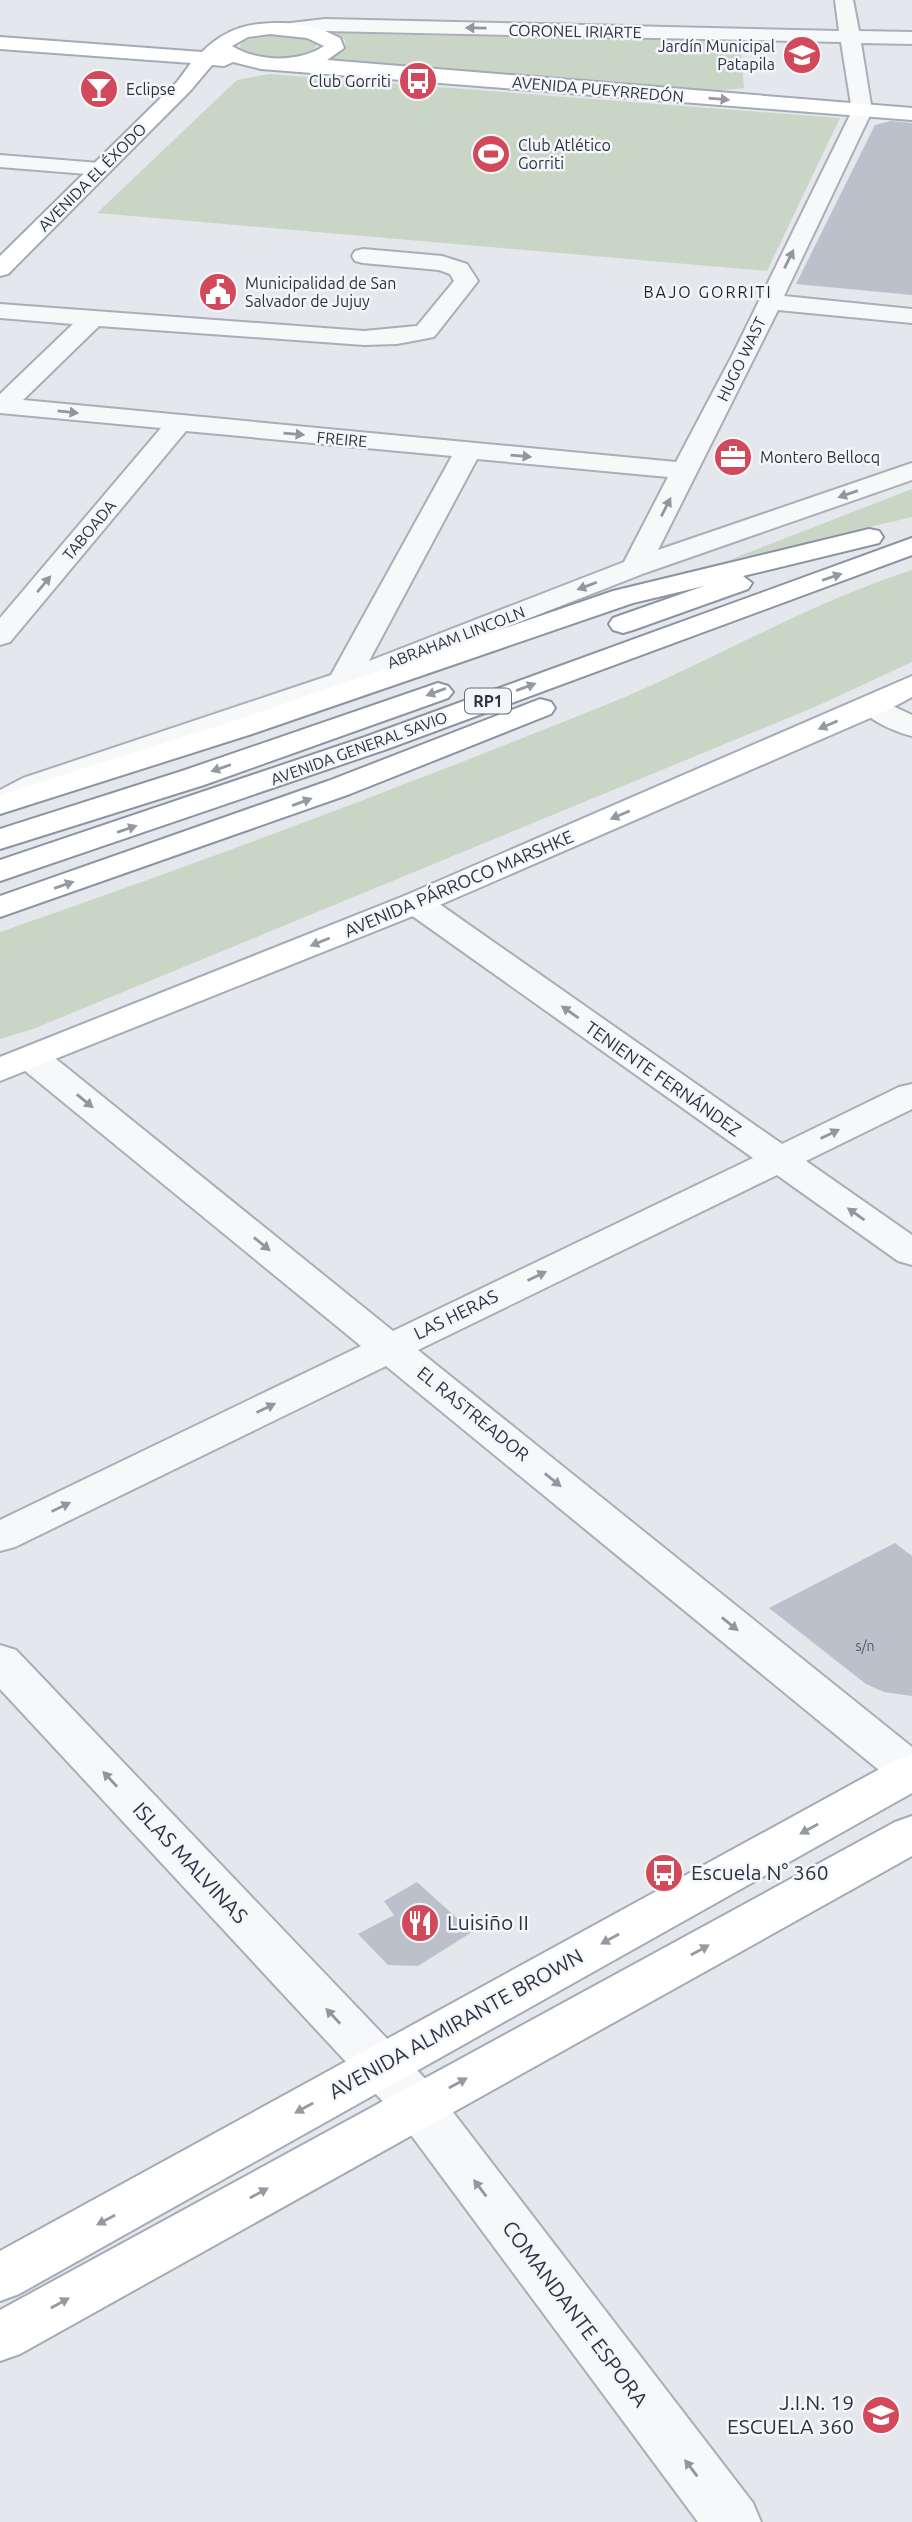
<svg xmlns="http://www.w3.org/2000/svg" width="912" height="2522" viewBox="0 0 912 2522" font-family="Ubuntu,sans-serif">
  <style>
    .green { fill: #c9d6c5 }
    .building { fill: #bbc0ca }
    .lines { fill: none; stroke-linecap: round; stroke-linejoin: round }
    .minor-casing { stroke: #a9aeb7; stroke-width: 4 }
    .major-casing { stroke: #a3abb8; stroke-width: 4 }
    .highway-casing { stroke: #8b94a3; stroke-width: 4 }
    .minor { fill: #f7f8fa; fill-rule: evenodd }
    .major { fill: #fff; fill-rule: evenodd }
    .highway { fill: #fff; fill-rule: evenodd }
    .oneway { fill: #9196a0 }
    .oneway2 { fill: #959aa2 }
    .labels { text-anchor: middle; stroke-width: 5; stroke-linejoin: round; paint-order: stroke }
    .number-label { font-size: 14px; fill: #4f5766 }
    .far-street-label { font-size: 16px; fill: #2b3445; stroke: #f4f6f9 }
    .far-poi-label { font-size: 16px; fill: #2b3445; stroke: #f4f6f9; text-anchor: start }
    .far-neighbourhood-label { font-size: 16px; letter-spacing: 2px; fill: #1d2536; stroke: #f4f6f9 }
    .shield { fill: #f4f6f9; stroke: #676e7b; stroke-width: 2 }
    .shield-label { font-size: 16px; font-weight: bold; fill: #2b3445 }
    .street-label { font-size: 18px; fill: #2b3445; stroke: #f4f6f9 }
    .near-street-label { font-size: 21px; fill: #2b3445; stroke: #f4f6f9 }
    .near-poi-label { font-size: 21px; fill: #2b3445; stroke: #f4f6f9; text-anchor: start }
  </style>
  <rect width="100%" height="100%" fill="#e4e7ec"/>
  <g class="green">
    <polygon points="334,33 740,42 744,88 714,91 320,62 346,50 345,40"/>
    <path d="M273,35L308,38L318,44C308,62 254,60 239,49L242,41Z"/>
    <polygon points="269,74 840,118 767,271 97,213 237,80"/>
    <polygon points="912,489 912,517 729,560"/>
    <path d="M912,570V662L817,706L33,1029L0,1039V932C205,861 407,785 608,704C711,662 806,604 912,570Z"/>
  </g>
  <g class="building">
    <polygon points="891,121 912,123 912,295 796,284 875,125"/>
    <polygon points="895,1543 912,1556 912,1696 884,1692 866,1684 769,1608"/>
    <polygon points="417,1882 472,1932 418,1966 388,1965 358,1934 394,1915 384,1901"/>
  </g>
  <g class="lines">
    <defs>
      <g id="minor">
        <path d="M835,0H853L859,31L912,32V44L861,43L872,111L784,296L912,309V323L778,310L658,550L912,463V480L645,573L353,687L45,792L11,810L0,812V790L23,778L331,675L452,456L186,431L10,642L0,645V618L161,428L0,413V394L73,324L0,318V304L364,331L417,326L454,281L450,274L439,270L363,263L355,261L352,256L355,251L363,249L442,256L467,264L478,281L434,337L397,344L364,345L99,326L23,400L676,462L733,354L852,111L841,42L325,31L280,35L273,33L270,29L273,25L325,19L839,31ZM477,459L668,477L624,562L369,661Z"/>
        <polygon points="0,155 99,163 107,164 110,169 107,174 99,175 0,167"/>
        <path d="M873,697L912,715V736C895,732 868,720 858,706L862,700Z"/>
        <polygon points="416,893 428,896 782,1144 899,1087 912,1084 912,1109 806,1161 912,1235 912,1265 898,1261 777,1175 418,1350 912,1747 912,1789 896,1784 386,1366 15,1547 0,1551 0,1520 361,1346 19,1066 14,1058 19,1050 32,1047 45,1050 393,1331 753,1158 404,910 400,903 404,896"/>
        <polygon points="0,1645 16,1650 436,2090 753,2503 761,2522 698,2522 400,2120 0,1689"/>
      </g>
      <g id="major">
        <path d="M284,23L319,28L340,38L344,48L327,60L912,108V120L261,69L233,62L224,66L212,65L191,90L8,274L0,276V256L177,82L191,63L0,49V37L202,52C226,28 250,22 284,23ZM270,34L307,38L324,46C299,63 257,62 232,46L248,37Z"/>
        <polygon points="912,676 912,697 884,712 428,910 0,1081 0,1057 404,896"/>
        <polygon points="912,1755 912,1793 19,2294 0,2301 0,2251 896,1760"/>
        <polygon points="912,1816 912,1856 20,2354 0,2361 0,2310 895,1822"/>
      </g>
      <g id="highway">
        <polygon points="869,529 879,531 883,537 879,543 743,576 752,583 748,589 633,630 623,633 613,630 609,624 613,618 704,586 633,603 252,734 0,814 0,795 230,722 613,591"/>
        <polygon points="912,538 912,555 387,749 0,881 0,860 365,737"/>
        <polygon points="438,683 448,686 453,692 448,698 204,785 0,849 0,829 182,771"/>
        <polygon points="540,699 551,702 555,708 551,714 350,794 0,917 0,896 328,781"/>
      </g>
    </defs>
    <use href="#minor" class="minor-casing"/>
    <use href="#major" class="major-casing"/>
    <use href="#highway" class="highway-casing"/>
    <use href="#minor" class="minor"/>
    <use href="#major" class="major"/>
    <use href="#highway" class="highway"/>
  </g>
  <defs><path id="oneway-solid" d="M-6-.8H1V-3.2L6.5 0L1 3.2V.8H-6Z" transform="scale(1.75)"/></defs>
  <g class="oneway">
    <use href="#oneway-solid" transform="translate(476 28) rotate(-179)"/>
    <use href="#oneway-solid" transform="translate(789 259) rotate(-64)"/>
    <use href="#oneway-solid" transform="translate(68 412) rotate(6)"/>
    <use href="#oneway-solid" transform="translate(294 434) rotate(5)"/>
    <use href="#oneway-solid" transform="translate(521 456) rotate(5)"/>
    <use href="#oneway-solid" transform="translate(848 494) rotate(161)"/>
    <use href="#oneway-solid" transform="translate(666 507) rotate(-63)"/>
    <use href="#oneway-solid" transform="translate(44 584) rotate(-50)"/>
    <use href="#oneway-solid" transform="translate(587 586) rotate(159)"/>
    <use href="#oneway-solid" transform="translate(570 1012) rotate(-145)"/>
    <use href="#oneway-solid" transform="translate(85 1101) rotate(39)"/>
    <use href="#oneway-solid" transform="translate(830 1134) rotate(-26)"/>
    <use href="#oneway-solid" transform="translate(856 1214) rotate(-145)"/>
    <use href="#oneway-solid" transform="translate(262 1244) rotate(39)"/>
    <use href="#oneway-solid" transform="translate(537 1276) rotate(-26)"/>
    <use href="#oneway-solid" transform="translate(266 1408) rotate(-26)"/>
    <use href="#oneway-solid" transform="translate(553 1480) rotate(39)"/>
    <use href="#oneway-solid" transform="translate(61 1507) rotate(-26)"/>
    <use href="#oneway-solid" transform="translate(730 1624) rotate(39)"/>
    <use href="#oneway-solid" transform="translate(110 1779) rotate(-133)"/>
    <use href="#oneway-solid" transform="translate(333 2016) rotate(-133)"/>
    <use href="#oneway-solid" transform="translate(480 2188) rotate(-127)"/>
    <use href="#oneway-solid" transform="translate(691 2468) rotate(-127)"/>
  </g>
  <g class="oneway2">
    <use href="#oneway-solid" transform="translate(719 99) rotate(5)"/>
    <use href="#oneway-solid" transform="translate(832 577) rotate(-19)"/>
    <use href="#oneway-solid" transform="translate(526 687) rotate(-20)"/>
    <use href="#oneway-solid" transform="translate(436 692) rotate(160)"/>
    <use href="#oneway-solid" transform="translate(828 725) rotate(157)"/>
    <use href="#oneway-solid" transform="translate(221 768) rotate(161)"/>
    <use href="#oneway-solid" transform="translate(302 802) rotate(-20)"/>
    <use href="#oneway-solid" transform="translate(620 815) rotate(157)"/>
    <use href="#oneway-solid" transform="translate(127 829) rotate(-19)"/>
    <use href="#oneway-solid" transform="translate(64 885) rotate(-19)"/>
    <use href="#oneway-solid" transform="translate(320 942) rotate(158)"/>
    <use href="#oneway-solid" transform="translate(809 1829) rotate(151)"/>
    <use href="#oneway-solid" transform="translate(610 1939) rotate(151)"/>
    <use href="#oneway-solid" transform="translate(700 1950) rotate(-29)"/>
    <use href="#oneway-solid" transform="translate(458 2083) rotate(-29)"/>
    <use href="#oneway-solid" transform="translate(304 2108) rotate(151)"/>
    <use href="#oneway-solid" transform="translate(259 2193) rotate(-29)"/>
    <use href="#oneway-solid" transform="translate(106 2220) rotate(152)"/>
    <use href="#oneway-solid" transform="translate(60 2303) rotate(-29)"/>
  </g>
  <defs>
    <symbol id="school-disc" viewBox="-11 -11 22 22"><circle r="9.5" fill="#d1495b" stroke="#f4f6f9"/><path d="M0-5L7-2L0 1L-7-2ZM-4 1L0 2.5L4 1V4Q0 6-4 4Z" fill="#fff"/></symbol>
    <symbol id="bus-disc" viewBox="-11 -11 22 22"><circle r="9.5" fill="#d1495b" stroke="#f4f6f9"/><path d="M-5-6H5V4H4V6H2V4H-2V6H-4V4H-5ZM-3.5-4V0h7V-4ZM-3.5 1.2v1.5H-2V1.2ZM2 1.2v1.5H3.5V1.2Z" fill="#fff"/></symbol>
    <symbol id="bar-disc" viewBox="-11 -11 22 22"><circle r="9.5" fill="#d1495b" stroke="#f4f6f9"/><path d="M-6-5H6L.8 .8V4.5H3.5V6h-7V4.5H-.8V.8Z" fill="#fff"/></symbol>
    <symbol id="stadium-disc" viewBox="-11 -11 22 22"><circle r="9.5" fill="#d1495b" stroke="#f4f6f9"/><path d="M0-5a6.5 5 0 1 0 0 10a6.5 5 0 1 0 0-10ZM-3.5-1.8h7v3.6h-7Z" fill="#fff"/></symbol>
    <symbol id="civic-disc" viewBox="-11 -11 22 22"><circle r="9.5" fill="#d1495b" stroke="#f4f6f9"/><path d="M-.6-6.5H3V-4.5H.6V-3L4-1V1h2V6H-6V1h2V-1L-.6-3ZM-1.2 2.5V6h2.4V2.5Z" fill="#fff"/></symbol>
    <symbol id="office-disc" viewBox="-11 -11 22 22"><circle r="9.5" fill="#d1495b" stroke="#f4f6f9"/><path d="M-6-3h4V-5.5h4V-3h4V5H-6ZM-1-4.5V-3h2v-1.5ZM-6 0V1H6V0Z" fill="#fff"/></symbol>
    <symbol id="restaurant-disc" viewBox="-11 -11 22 22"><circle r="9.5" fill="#d1495b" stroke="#f4f6f9"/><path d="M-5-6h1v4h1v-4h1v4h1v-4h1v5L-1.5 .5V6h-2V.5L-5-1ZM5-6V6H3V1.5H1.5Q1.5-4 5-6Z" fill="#fff"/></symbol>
  </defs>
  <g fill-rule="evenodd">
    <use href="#school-disc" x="780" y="33" width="44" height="44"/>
    <use href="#bus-disc" x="396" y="59" width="44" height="44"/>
    <use href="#bar-disc" x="77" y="67" width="44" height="44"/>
    <use href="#stadium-disc" x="469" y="132" width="44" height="44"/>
    <use href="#civic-disc" x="196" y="270" width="44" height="44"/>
    <use href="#office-disc" x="711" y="435" width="44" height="44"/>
    <use href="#bus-disc" x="642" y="1851" width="44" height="44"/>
    <use href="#restaurant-disc" x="398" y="1901" width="44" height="44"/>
    <use href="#school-disc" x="859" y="2393" width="44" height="44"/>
  </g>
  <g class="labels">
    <g class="number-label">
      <text x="865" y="1651">s/n</text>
    </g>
    <g class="far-street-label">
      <text transform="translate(575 31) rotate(1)" y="6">CORONEL IRIARTE</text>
      <text transform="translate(598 89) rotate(5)" y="6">AVENIDA PUEYRREDÓN</text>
      <text transform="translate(92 177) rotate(-45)" y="6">AVENIDA EL ÉXODO</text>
      <text transform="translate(741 359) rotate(-64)" y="6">HUGO WAST</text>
      <text transform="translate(342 439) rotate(5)" y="6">FREIRE</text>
      <text transform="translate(89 530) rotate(-50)" y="6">TABOADA</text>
      <text transform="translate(456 637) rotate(-21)" y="6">ABRAHAM LINCOLN</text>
      <text transform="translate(359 748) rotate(-20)" y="6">AVENIDA GENERAL SAVIO</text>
    </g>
    <g class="far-poi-label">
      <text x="775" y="52" text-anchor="end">Jardín Municipal<tspan x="775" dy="18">Patapila</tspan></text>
      <text x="391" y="87" text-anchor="end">Club Gorriti</text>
      <text x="126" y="95">Eclipse</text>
      <text x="518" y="151">Club Atlético<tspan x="518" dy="18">Gorriti</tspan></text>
      <text x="245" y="289">Municipalidad de San<tspan x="245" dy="18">Salvador de Jujuy</tspan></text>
      <text x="760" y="463">Montero Bellocq</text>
    </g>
    <g class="far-neighbourhood-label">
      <text x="708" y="298">BAJO GORRITI</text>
    </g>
    <rect class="shield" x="465" y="688.5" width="46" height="25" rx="5"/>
    <g class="shield-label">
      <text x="488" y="707">RP1</text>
    </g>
    <g class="street-label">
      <text transform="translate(459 884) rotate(-23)" y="6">AVENIDA PÁRROCO MARSHKE</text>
      <text transform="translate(663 1079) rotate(35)" y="6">TENIENTE FERNÁNDEZ</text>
      <text transform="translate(456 1315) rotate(-26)" y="6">LAS HERAS</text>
      <text transform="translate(473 1414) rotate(39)" y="6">EL RASTREADOR</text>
    </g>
    <g class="near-street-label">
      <text transform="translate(190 1863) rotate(47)" y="7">ISLAS MALVINAS</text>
      <text transform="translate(456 2024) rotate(-29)" y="7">AVENIDA ALMIRANTE BROWN</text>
      <text transform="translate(575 2314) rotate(53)" y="7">COMANDANTE ESPORA</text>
    </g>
    <g class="near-poi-label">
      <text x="691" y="1880">Escuela N° 360</text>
      <text x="447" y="1930">Luisiño II</text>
      <text x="854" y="2410" text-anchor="end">J.I.N. 19<tspan x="854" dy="24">ESCUELA 360</tspan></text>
    </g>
  </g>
</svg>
